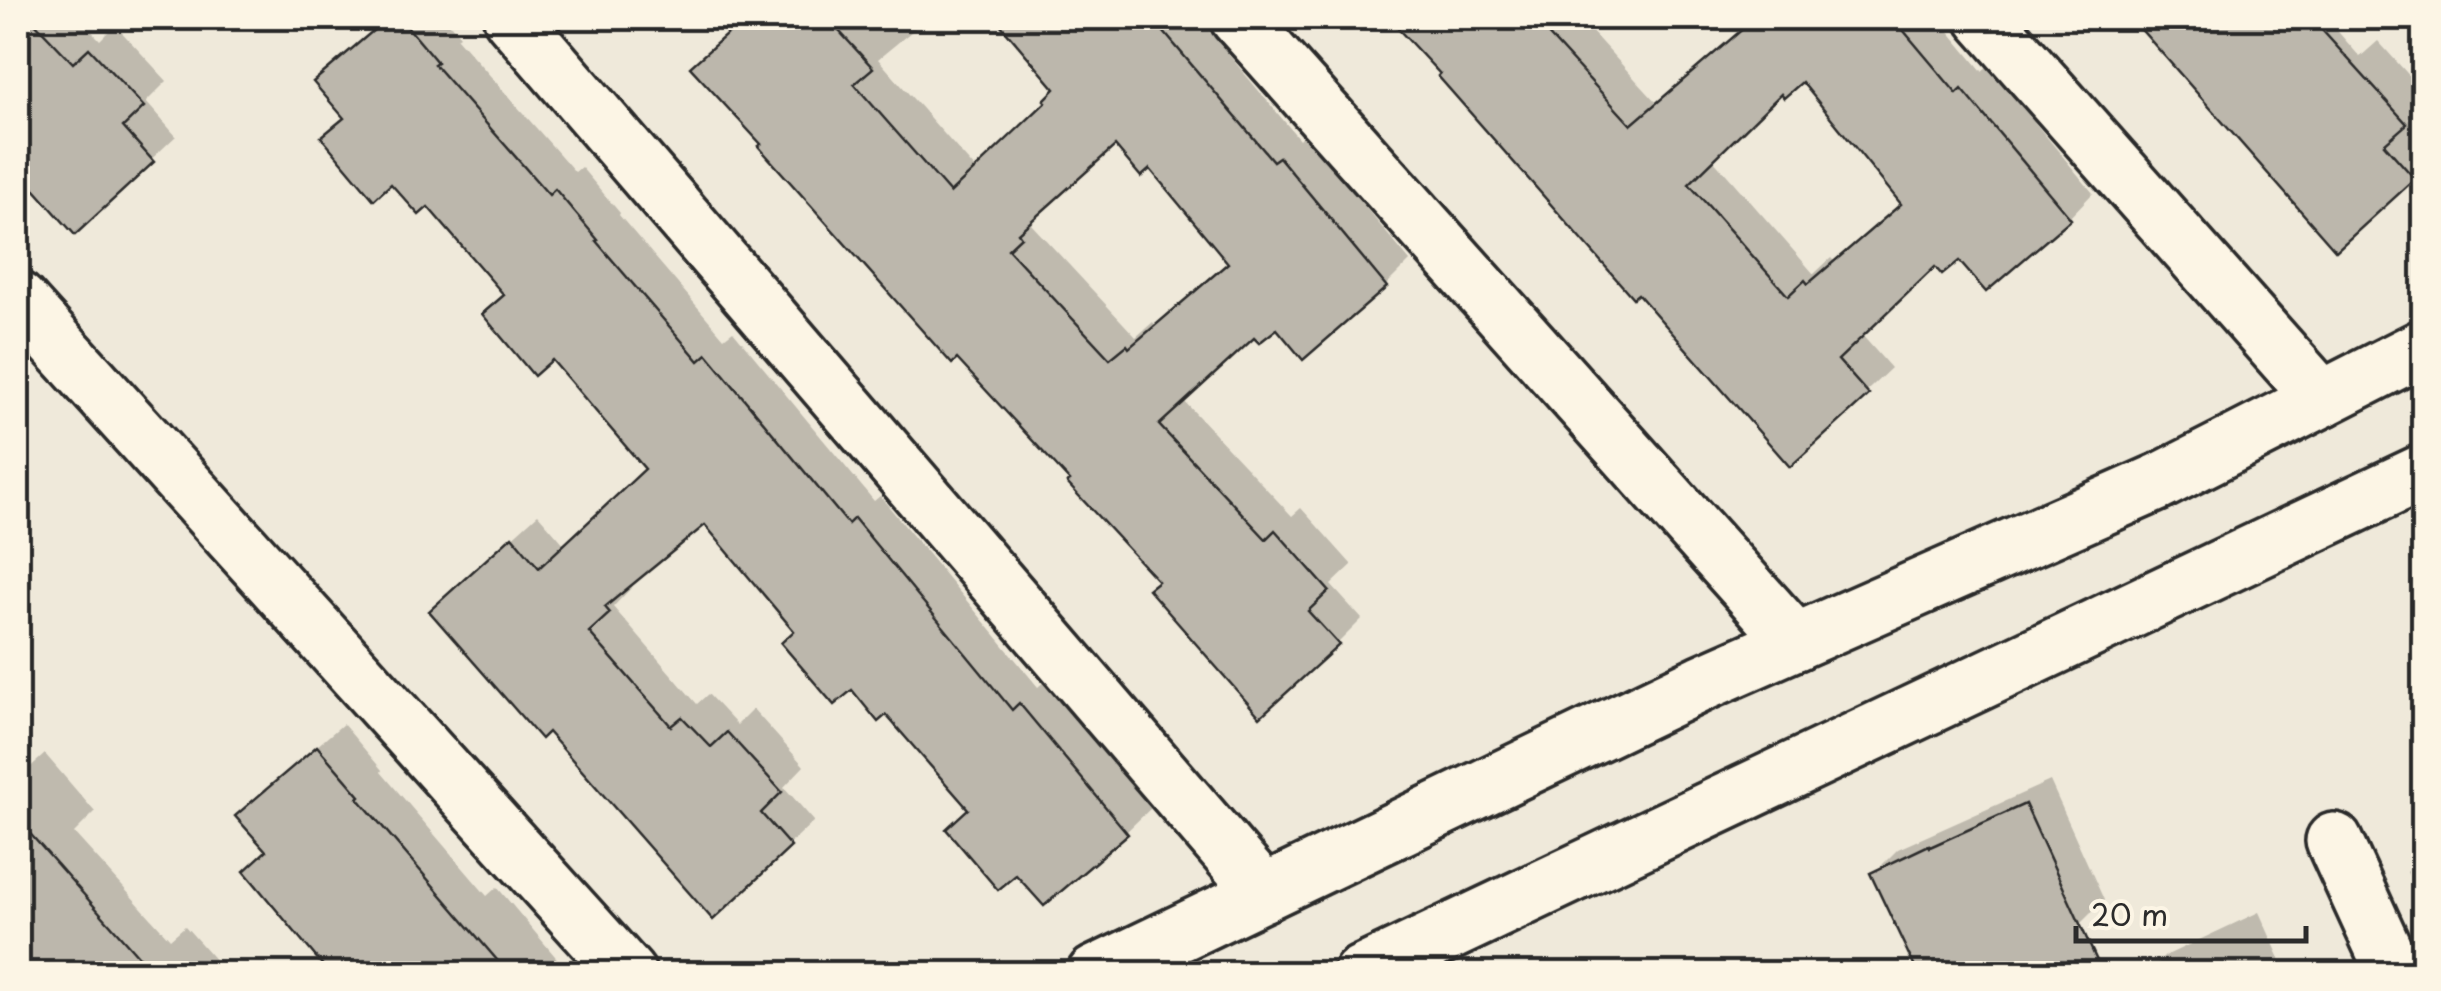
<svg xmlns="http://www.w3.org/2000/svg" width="2441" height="991" viewBox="0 0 2441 991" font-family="'Playpen Sans',sans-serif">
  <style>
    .shadow { fill: #0003; fill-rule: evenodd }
    .building { fill: #bcb7ac; stroke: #2b2b2b; stroke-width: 2.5; fill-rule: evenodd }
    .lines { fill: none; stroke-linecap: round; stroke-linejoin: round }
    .minor-casing { stroke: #2b2b2b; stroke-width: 62 }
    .minor { stroke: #fcf5e5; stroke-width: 55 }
  </style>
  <rect width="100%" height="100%" fill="#efe9da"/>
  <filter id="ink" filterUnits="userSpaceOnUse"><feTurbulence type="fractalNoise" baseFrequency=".01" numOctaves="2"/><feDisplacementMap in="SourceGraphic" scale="20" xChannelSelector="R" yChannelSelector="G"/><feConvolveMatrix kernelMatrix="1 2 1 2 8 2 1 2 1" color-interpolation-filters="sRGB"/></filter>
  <g filter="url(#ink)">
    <g class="shadow">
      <polygon points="18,18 79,18 100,40 115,25 167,81 146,102 176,136 75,231 18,166"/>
      <polygon points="388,18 445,18 460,36 457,38 575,172 581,167 620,213 619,215 724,338 733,331 874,501 880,496 1038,687 1045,681 1151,808 1126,832 970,808 886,711 852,687 797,631 705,522 630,583 633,586 613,607 697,704 708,694 737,725 753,709 804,766 784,787 814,821 713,916 457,587 538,514 565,545 648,468 552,357 506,293 428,203 325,137 346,116 316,83"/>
      <path d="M746,18H928L878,59L976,170L1049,102L1058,89L998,18H1198L1299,139L1304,134L1410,261L1385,286L1254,334L1183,400L1292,516L1301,508L1352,565L1331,585L1362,619L1337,644L1073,481L764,144L718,43ZM1115,142L1150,166L1229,261L1155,325L1153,322L1136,337L1031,224L1044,210L1042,208Z"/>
      <path d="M1391,18H1579L1657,103L1734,36L1748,22L1744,18H1938L1982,71L1988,66L2093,193L2069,218L1959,257L1935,263L1861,334L1891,368L1790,464ZM1802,79L1903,202L1834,261L1831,258L1814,274L1712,158L1781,91Z"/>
      <polygon points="2132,18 2318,18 2329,29 2333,26 2360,57 2378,41 2424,92 2424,104 2408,119 2424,136 2424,167 2413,177 2178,67 2175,69 2134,24 2136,22"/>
      <polygon points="343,724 382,770 381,772 487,896 497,887 570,974 365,974 239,816 263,792"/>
      <polygon points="45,754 95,812 74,833 170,939 185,926 228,974 18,974 18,760 27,770"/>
      <polygon points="2050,781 2104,900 2080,924 1873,874 1898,849"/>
      <polygon points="2424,855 2424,908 2407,872"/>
      <polygon points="2259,912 2287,974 2147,974 2165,956"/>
    </g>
    <g class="building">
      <polygon points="18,18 30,18 73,63 89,48 144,107 123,127 154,162 75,235 18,171"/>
      <polygon points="388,18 400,18 437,62 434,64 549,195 555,189 598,240 596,241 699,361 707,354 848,524 854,518 1012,710 1019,703 1128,834 1044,906 1016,875 998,890 946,829 968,809 886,715 878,722 852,690 834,705 781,643 794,631 705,525 605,607 610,613 589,632 671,726 682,717 711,747 727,732 782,792 761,813 791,847 713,920 548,732 541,739 429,611 512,536 539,568 645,469 552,360 534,376 482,314 504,295 428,207 419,215 391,184 374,200 321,137 344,118 313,82"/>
      <path d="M745,18H827L873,68L854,84L950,193L1046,102L1044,100L1055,89L995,18H1152L1273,161L1279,157L1387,287L1303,360L1277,329L1259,343L1254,338L1159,425L1266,539L1275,530L1329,591L1308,611L1339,645L1260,717L1148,589L1158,581L1067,483L1070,481L957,359L952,364L758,146L761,144L690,67ZM1115,146L1141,177L1150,169L1228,263L1129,348L1127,345L1110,359L1008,249L1021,237L1018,233Z"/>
      <path d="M1388,18H1533L1631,125L1752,21L1749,18H1893L1957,94L1962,89L2071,219L1986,292L1959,261L1942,275L1935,267L1838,360L1869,395L1790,467L1638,294L1633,298L1590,249L1438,76L1440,74ZM1802,82L1901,204L1808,284L1805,280L1788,296L1689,184L1781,94L1784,98Z"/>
      <polygon points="2131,18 2311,18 2407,124 2384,144 2415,179 2336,251"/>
      <polygon points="317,746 360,796 358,798 509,974 330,974 244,871 266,851 235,816"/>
      <polygon points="2025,804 2103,974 1918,974 1870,873 1929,845 1930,847"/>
      <polygon points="18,820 154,974 18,974"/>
    </g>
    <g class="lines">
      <defs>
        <g id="minor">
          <polyline points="512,18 1264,893"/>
          <polyline points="1238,18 1796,642"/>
          <polyline points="1984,18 2322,399"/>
          <polyline points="18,300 628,974"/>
          <polyline points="2334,841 2395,974"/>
          <polyline points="1095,974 1702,683 2159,482 2424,347"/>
          <polyline points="1361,974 2424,472"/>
        </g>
      </defs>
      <use href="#minor" class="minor-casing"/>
      <use href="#minor" class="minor"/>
    </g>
  </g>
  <rect width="2441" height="991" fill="none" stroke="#fcf5e5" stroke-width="60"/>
  <rect x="30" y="30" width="2381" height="931" fill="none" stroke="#2b2b2b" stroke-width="4" filter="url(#ink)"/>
  <path d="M2076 926v15h230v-15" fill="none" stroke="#2b2b2b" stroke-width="5"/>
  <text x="2091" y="926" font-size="30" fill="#2b2b2b" stroke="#fcf5e5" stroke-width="8" paint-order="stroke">20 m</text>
</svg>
